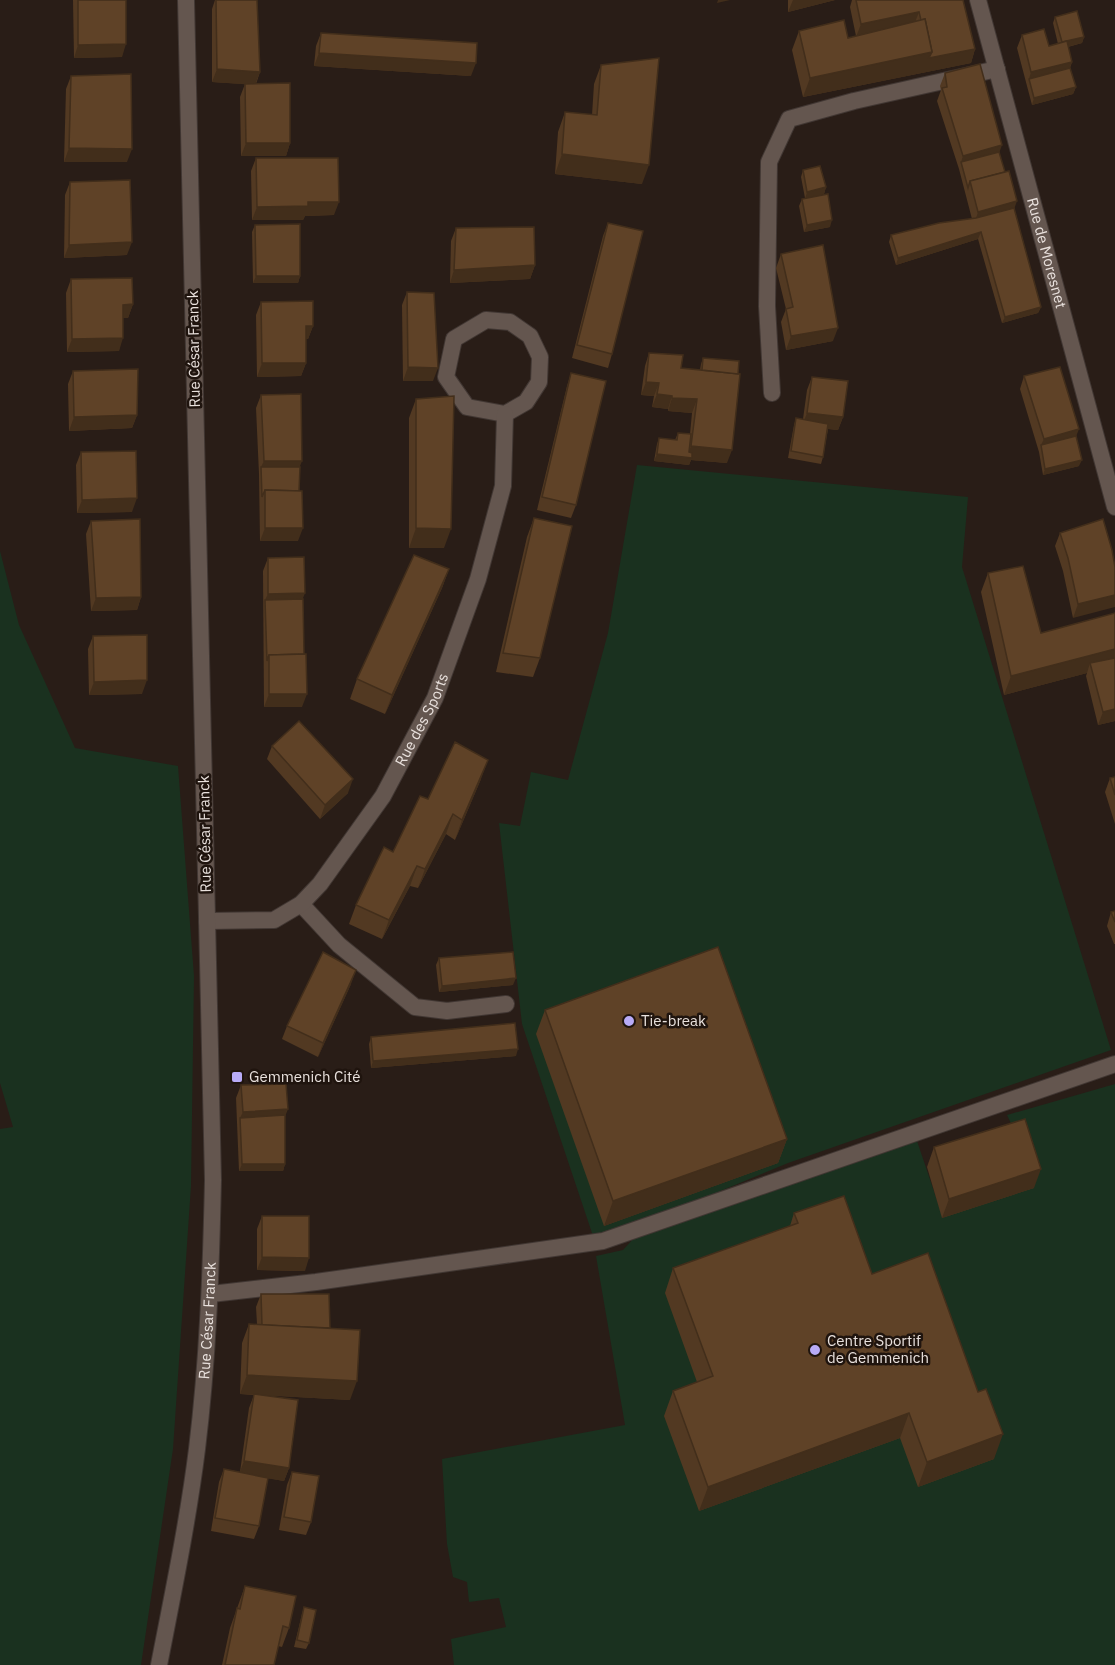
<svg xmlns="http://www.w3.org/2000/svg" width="1115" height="1665" viewBox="0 0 1115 1665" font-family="'IBM Plex Sans',sans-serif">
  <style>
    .green { fill: #1a311f }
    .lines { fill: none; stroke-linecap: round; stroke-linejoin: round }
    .service-casing { stroke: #413733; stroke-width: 18 }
    .minor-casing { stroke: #413733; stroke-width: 18 }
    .tertiary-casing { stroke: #413733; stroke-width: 18 }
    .secondary-casing { stroke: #413733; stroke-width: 18 }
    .service { stroke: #64564f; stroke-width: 16 }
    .minor { stroke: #64564f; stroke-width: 16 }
    .tertiary { stroke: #64564f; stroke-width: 16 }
    .secondary { stroke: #64564f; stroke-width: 16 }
    .wall { fill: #523922 }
    .shaded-wall { fill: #422e1b }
    .building { fill: #5f4227; stroke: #422e1b; stroke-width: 1.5 }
    .poi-dot { fill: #b8abf7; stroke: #1f140e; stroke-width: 2 }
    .labels { text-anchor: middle; stroke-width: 5; stroke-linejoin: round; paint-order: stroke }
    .street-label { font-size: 15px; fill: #e9e1dd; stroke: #1f140e }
    .poi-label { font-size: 15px; fill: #e9e1dd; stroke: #1f140e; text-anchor: start }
  </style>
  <rect width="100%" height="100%" fill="#291d17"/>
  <g class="green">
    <polygon points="637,465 968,497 962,567 1111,1050 788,1163 684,1206 593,1236 522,1024 499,823 520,826 531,772 568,780 608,633"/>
    <polygon points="0,551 19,625 75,748 178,766 194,976 191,1186 173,1449 141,1665 0,1665 0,1129 13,1127 0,1083"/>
    <polygon points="1115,1084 1115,1665 454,1665 451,1639 506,1627 499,1598 469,1602 467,1582 453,1577 447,1544 442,1459 625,1425 596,1256 623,1250 634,1238 751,1195 917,1141 943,1218 1018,1138 1007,1115"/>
  </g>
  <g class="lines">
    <defs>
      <g id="service">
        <polyline points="772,393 767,306 769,162 789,119 854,101 997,69"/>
        <polyline points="301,904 339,945 415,1007 447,1011 506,1004"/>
      </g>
      <g id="minor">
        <polygon points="486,320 510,322 530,336 540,357 539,382 526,402 505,414 467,407 446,377 454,339"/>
        <path id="s1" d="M207,921L274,920L301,904L320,884L383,796L435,698L478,579L503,486L505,414"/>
        <polyline points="211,1294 316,1282 603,1241 1115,1064"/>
      </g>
      <g id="tertiary">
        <path id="s2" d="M978,0L1115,507"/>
      </g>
      <g id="secondary">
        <path id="s3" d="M159,1665C173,1593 188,1521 197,1449C208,1359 211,1270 213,1180L186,0"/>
      </g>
    </defs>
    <use href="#service" class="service-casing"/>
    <use href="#minor" class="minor-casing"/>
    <use href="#tertiary" class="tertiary-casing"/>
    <use href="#secondary" class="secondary-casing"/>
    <use href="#service" class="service"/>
    <use href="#minor" class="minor"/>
    <use href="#tertiary" class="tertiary"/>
    <use href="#secondary" class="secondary"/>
  </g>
  <g class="wall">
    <polygon points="73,0 126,0 122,57 74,58"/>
    <polygon points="215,0 257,0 260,72 256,84 290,143 286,156 241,156 240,97 245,84 212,82 212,9"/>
    <polygon points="788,0 835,0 788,12"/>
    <polygon points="852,0 963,0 975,49 971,63 803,97 792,50 799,31 848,38 856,36 850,7"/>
    <polygon points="1055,17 1084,37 1082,43 1068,47 1072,62 1070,68 1076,87 1073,94 1032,105 1017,48 1022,35 1049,46 1058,44 1053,23"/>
    <polygon points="321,33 471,76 314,66 316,46"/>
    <polygon points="601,65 642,184 555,174 558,132 565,112 592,115 594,84"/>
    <polygon points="945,73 999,152 1041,307 1038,313 1002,323 978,239 896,265 889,242 891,235 972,219 959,169 937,101 941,90 940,86"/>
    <polygon points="71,76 127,162 64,162 66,89"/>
    <polygon points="256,158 334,215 305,216 303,220 252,220 251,171"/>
    <polygon points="803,170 826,187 824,194 809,198 830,227 804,232 799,206 802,199 805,198 801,177"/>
    <polygon points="70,182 127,255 64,258 65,195"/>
    <polygon points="608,223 612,354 608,368 572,358 603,236"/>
    <polygon points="255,225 300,276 298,283 253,283 252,232"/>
    <polygon points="456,228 535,265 530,279 450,283 451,241"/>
    <polygon points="781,254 833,341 786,350 781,322 786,309 776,268"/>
    <polygon points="71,279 133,304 128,318 123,318 119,351 67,352 66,293"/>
    <polygon points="407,292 433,381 403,381 402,305"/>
    <polygon points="261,302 313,326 308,339 306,339 306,363 301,376 257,377 256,315"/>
    <polygon points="649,353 681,368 700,370 701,364 703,358 727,463 691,460 689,465 654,461 657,444 659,438 675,440 678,433 690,434 692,413 668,411 668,409 652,407 654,396 641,395 645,366"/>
    <polygon points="73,371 137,415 132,428 69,431 68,384"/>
    <polygon points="571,373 576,505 571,518 537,510 567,386"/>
    <polygon points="1024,376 1076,436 1079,466 1043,475 1039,452 1020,389"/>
    <polygon points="812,377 843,417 838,430 828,429 823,457 821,464 788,458 794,425 796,418 803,419 807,390"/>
    <polygon points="261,395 300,467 298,541 260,541 259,474 256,408"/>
    <polygon points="416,399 444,548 409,548 409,418"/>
    <polygon points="81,452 132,512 77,513 76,465"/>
    <polygon points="534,518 540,658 533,677 496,672 527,537"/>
    <polygon points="91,521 141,597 137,610 91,611 86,534"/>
    <polygon points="1060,533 1115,567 1073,618 1063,571 1055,546"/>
    <polygon points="268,558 303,599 302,707 264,707 263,571"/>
    <polygon points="449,569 442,588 385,714 350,699 357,679"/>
    <polygon points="988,573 1041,633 1115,613 1115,721 1098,725 1086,676 1087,673 1004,695 981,592"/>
    <polygon points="93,636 142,694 89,695 88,649"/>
    <polygon points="272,746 348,793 320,819 267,759"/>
    <polygon points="1115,777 1115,824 1105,792 1110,778"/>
    <polygon points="481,779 455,840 446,834 418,888 410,886 382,939 349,924 356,905 428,799"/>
    <polygon points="1115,911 1115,944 1114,944 1107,926 1111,912"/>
    <polygon points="439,958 513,985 439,992 436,965"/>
    <polygon points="351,984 318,1057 282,1039 287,1026"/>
    <polygon points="545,1010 787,1139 778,1163 604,1226 536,1034"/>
    <polygon points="371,1037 516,1056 371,1068 369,1044"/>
    <polygon points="241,1085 285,1115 285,1164 283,1171 239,1171 236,1098"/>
    <polygon points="934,1147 1034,1188 942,1218 927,1167"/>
    <polygon points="794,1213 872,1274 994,1459 918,1487 900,1438 699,1511 664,1416 673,1391 697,1382 665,1293 673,1268 790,1226"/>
    <polygon points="262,1216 305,1271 257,1270 257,1229"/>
    <polygon points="261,1294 330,1328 350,1400 261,1395 289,1468 284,1481 268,1478 259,1526 254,1539 211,1531 219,1482 224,1469 240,1472 249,1408 254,1395 240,1394 242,1343 249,1324 257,1324 256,1307"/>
    <polygon points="292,1472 311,1522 306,1535 279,1530 287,1485"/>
    <polygon points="245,1586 289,1628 282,1647 278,1646 274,1665 222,1665 230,1628"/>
    <polygon points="304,1607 309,1643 306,1649 294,1647 302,1614"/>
  </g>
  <g class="shaded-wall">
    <polygon points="718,0 730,0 717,3"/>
    <polygon points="793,0 835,0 788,12"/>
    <polygon points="919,12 914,25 856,37 861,24"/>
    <polygon points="1084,37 1082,43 1059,49 1062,42"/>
    <polygon points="126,44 122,57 74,58 78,45"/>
    <polygon points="975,49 971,63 803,97 810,78 932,52"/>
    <polygon points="319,53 476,63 471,76 314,66"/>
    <polygon points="1072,62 1067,75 1029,79 1031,72"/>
    <polygon points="217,69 260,72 255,85 212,82"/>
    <polygon points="1076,87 1073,94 1032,105 1034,98"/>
    <polygon points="246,143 290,143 286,156 241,156"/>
    <polygon points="1002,145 997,159 961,162 963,156"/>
    <polygon points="69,148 132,149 127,162 64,162"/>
    <polygon points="562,154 649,165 642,184 555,174"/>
    <polygon points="826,187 824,194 805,199 807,192"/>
    <polygon points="1017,201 1012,215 974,225 978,212"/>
    <polygon points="308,202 339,202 334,215 305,216 303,220 252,220 257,207"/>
    <polygon points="832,220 830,227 804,232 807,225"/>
    <polygon points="981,232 978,239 896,265 898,258"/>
    <polygon points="132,242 127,255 64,258 69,245"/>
    <polygon points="535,265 530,279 450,283 454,270"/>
    <polygon points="256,276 300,276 298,283 253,283"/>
    <polygon points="133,304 128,318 118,318 123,305"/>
    <polygon points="1041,307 1038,313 1002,323 1005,317"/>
    <polygon points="306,326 313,326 308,339 301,339"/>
    <polygon points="838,328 833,341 786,350 791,336"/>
    <polygon points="123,338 119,351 67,352 72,339"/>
    <polygon points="262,363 306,363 301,376 257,377"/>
    <polygon points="408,367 438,368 433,381 403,381"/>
    <polygon points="646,382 659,383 654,396 641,395"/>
    <polygon points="657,394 672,396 668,409 652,407"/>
    <polygon points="672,398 697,399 692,413 668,411"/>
    <polygon points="807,413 843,417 838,430 802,426"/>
    <polygon points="137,415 132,428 69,431 74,417"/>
    <polygon points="1079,429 1074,442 1041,445 1044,439"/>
    <polygon points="691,446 732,450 727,463 691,460 689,465 654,461 657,454 687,458"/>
    <polygon points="1082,460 1079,466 1043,475 1045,469"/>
    <polygon points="264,461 302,461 297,474 261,467"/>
    <polygon points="137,498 132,512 77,513 82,500"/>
    <polygon points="265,528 303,528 298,541 260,541"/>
    <polygon points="416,528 451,529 444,548 409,548"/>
    <polygon points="449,569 442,588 385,714 392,695"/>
    <polygon points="305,593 300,606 265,600 268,594"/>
    <polygon points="1115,595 1115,607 1073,618 1078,604"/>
    <polygon points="141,597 137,610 91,611 96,598"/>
    <polygon points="1115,649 1115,666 1090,663 1087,673 1004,695 1011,676"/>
    <polygon points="147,680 142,694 89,695 94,682"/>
    <polygon points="269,694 307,694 302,707 264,707"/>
    <polygon points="1115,709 1115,721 1098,725 1103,712"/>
    <polygon points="488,760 481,779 455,840 462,820"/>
    <polygon points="353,779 348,793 320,819 325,805"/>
    <polygon points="453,814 446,834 418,888 425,869"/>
    <polygon points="417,866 410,886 382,939 389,920"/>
    <polygon points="356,970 351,984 318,1057 323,1043"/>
    <polygon points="516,978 513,985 439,992 442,986"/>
    <polygon points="518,1049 516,1056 371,1068 373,1061"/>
    <polygon points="288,1109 283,1122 240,1118 243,1112"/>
    <polygon points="787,1139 778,1163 604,1226 613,1201"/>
    <polygon points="242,1164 285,1164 283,1171 239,1171"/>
    <polygon points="1041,1169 1034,1188 942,1218 949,1199"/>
    <polygon points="262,1257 309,1258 305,1271 257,1270"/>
    <polygon points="247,1375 357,1381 350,1400 240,1394"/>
    <polygon points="909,1413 900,1438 699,1511 708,1487"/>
    <polygon points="1003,1434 994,1459 918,1487 927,1462"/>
    <polygon points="244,1461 289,1468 284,1481 239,1474"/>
  </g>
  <g class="building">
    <polygon points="78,0 126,0 126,44 78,45"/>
    <polygon points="216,0 257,0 260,72 217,69"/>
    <polygon points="856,0 963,0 975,49 929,58 932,52 925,19 921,20 919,12 861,24"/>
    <polygon points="1077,11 1084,37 1062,42 1055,17"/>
    <polygon points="925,19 932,52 810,78 799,31 844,20 848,38"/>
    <polygon points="1044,29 1049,46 1067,41 1072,62 1031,72 1022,35"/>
    <polygon points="321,33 477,43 476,63 319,53"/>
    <polygon points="659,58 649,165 562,154 565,112 597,115 601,65"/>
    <polygon points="980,64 1002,145 963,156 942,88 947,87 945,73"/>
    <polygon points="1070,68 1076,87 1034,98 1029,79"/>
    <polygon points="131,74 132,149 69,148 71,76"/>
    <polygon points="290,83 290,143 246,143 245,84"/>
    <polygon points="999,152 1005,172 970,181 968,188 961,162"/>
    <polygon points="256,158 338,158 339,202 308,202 308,206 257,207"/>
    <polygon points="820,166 826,187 807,192 803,170"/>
    <polygon points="1009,171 1017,201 978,212 970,181"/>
    <polygon points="130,180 132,242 69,245 70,182"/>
    <polygon points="828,194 832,220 807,225 802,199"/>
    <polygon points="1014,208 1041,307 1005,317 981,232 898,258 891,235 939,223 976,218"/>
    <polygon points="608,223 643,231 612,354 577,345"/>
    <polygon points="300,224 300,276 256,276 255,225"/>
    <polygon points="534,227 535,265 454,270 456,228"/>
    <polygon points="823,245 838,328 791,336 786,309 793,307 781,254"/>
    <polygon points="132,278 133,304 123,305 123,338 72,339 71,279"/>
    <polygon points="407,292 434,293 438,368 408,367"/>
    <polygon points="313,301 313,326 306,326 306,363 262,363 261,302"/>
    <polygon points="649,353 683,355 681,368 740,374 732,450 691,446 697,399 672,398 672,396 657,394 659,383 646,382"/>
    <polygon points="703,358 739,361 738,374 702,370"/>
    <polygon points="1060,367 1079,429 1044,439 1024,376"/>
    <polygon points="138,369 137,415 74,417 73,371"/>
    <polygon points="571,373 606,381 576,505 542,497"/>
    <polygon points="812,377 848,381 843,417 807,413"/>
    <polygon points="301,394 302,461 264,461 261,395"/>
    <polygon points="454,396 451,529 416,528 416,399"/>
    <polygon points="796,418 828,424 823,457 791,451"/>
    <polygon points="678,433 691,434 689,452 692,453 692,458 657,454 659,438 677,440"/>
    <polygon points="1076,436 1082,460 1045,469 1041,445"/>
    <polygon points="136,451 137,498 82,500 81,452"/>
    <polygon points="261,467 300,467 299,491 265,490 262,497"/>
    <polygon points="265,490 302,491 303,528 265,528"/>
    <polygon points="534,518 572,526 540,658 503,653"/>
    <polygon points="140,519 141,597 96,598 91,521"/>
    <polygon points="1103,519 1112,550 1115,567 1115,595 1078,604 1068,558 1060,533"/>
    <polygon points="414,555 449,569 392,695 357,679"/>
    <polygon points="304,557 305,593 268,594 268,558"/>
    <polygon points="1023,566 1041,633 1115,613 1115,649 1011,676 988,573"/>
    <polygon points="303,599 304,654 269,655 267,661 265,600"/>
    <polygon points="147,635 147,680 94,682 93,636"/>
    <polygon points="306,654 307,694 269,694 269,655"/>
    <polygon points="1115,658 1115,709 1103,712 1090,663"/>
    <polygon points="299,721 353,779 325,805 272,746"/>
    <polygon points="455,742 488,760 462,820 453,814 425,869 417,866 389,920 356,905 384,847 393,852 420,796 428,799"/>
    <polygon points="1115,777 1115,795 1110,778"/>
    <polygon points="1115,911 1115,922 1111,912"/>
    <polygon points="718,947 787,1139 613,1201 545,1010"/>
    <polygon points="323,952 356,970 323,1043 287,1026"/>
    <polygon points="513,952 516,978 442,986 439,958"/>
    <polygon points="515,1023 518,1049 373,1061 371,1037"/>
    <polygon points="286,1084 288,1109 243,1112 241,1085"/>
    <polygon points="285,1115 285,1164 242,1164 240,1118"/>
    <polygon points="1025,1119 1041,1169 949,1199 934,1147"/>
    <polygon points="844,1196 872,1274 928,1253 978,1392 986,1389 1003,1434 927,1462 909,1413 708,1487 673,1391 713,1376 673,1268 798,1223 794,1213"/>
    <polygon points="262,1216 309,1216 309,1258 262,1257"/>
    <polygon points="261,1294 329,1294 330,1328 262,1325"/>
    <polygon points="249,1324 360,1330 357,1381 247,1375"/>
    <polygon points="254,1394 298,1400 289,1468 244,1461"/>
    <polygon points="224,1469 268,1478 259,1526 215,1518"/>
    <polygon points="292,1472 319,1476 311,1522 284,1517"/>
    <polygon points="245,1586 296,1596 289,1628 283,1626 274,1665 225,1665 237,1608 240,1609"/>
    <polygon points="304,1607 316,1610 309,1643 297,1640"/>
  </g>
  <g class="poi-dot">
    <circle cx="629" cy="1021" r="6"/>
    <rect x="231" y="1071" width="12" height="12" rx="3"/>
    <circle cx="815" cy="1350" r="6"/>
  </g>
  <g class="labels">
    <g class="street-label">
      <text dy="5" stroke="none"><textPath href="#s2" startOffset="262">Rue de Moresnet</textPath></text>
      <text transform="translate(194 349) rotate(-91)" y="5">Rue César Franck</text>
      <text dy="5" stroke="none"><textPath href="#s1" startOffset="320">Rue des Sports</textPath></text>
      <text transform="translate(205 834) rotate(-91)" y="5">Rue César Franck</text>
      <text dy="5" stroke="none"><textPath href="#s3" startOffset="348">Rue César Franck</textPath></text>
    </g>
    <g class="poi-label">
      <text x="641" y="1026">Tie-break</text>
      <text x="249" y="1082">Gemmenich Cité</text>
      <text x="827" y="1346">Centre Sportif<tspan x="827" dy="17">de Gemmenich</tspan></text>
    </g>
  </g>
</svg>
